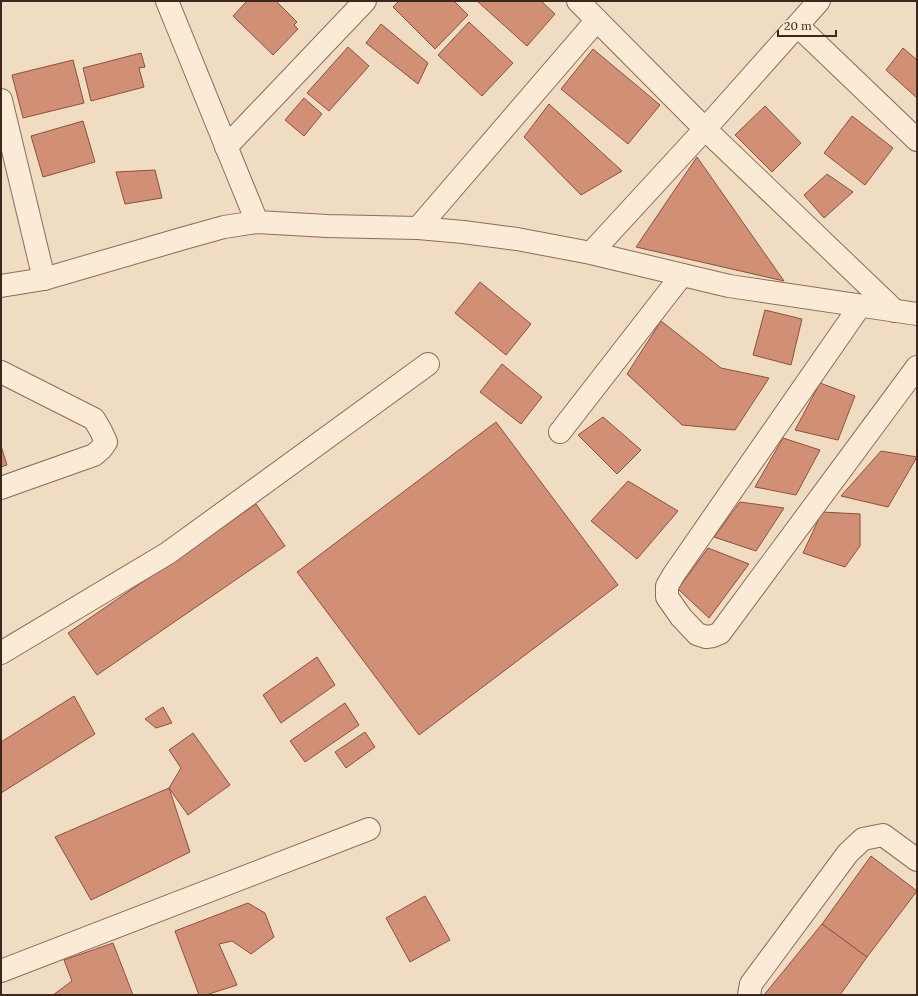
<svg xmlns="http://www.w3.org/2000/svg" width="918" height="996" viewBox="0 0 918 996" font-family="Lora,serif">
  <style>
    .building { fill: #d18f76; stroke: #8c513d }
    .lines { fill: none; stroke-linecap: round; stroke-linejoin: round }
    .minor-casing { stroke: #8c6c58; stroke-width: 24 }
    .minor { stroke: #fbead6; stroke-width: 22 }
  </style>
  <rect width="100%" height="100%" fill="#f0dcc2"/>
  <g class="building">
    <polygon points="247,1 276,1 297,22 294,25 298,29 273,55 233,16"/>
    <polygon points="399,1 454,1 468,15 435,49 393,7"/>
    <polygon points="477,1 541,1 555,14 527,46"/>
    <polygon points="469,22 513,63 482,96 438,55"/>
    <polygon points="381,24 428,63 418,84 366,43"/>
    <polygon points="348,47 369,66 329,111 307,93"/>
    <polygon points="903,48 917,60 917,98 886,70"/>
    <polygon points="593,49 660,105 628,144 561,89"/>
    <polygon points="141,53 145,67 139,68 144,87 91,101 83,68"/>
    <polygon points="73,60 84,103 23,118 12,75"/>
    <polygon points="304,98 322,114 304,136 285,120"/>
    <polygon points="549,104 622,171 581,195 524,137"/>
    <polygon points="765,106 801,143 772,172 735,135"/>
    <polygon points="852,116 893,148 865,185 824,153"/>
    <polygon points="83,121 95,162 43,177 31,136"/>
    <polygon points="697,157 784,281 636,247"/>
    <polygon points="155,170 162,198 125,204 116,172"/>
    <polygon points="827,174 853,192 824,218 804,195"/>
    <polygon points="480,282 531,324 506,355 455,313"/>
    <polygon points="765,310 802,319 791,365 753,355"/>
    <polygon points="661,321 721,368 769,378 735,430 682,425 627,374"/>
    <polygon points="502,364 542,397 521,424 480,392"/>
    <polygon points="820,383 855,396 838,440 795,430"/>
    <polygon points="603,417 641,450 617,474 578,435"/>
    <polygon points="496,422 618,585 419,735 297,572"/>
    <polygon points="783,438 820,450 796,495 755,487"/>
    <polygon points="1,446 7,465 1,467"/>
    <polygon points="881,451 917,457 888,507 841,496"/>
    <polygon points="628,481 678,511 637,559 591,521"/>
    <polygon points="740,502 784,508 756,551 714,537"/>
    <polygon points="256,504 285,546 97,675 68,633"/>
    <polygon points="822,512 860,514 860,546 845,567 803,553"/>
    <polygon points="708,548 749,564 709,618 678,589"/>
    <polygon points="317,657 335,685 281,723 263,695"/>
    <polygon points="74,696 95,734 1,793 1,742"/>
    <polygon points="345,703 359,725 305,762 290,741"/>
    <polygon points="163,707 172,723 156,728 145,719"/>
    <polygon points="365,732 375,747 346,768 335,752"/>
    <polygon points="193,733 230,785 188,815 169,788 181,768 169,750"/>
    <polygon points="169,788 190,852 91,900 55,837"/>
    <polygon points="871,856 917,891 867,957 822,924"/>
    <polygon points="425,896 450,940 410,962 386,918"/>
    <polygon points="248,903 265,913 274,937 251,954 232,941 219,944 237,985 206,995 199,995 175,931"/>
    <polygon points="822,924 867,957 840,995 764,995"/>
    <polygon points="113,943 133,995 53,995 72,981 64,960"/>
  </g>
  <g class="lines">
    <defs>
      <g id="minor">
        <polyline points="167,1 257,222"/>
        <polyline points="578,1 705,129 895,311"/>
        <polyline points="798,26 917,140"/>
        <polyline points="1,100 44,279"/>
        <polyline points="226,147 365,1"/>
        <polyline points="418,228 597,20"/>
        <polyline points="591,253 705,129 819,1"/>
        <polyline points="1,286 44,279 181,239 224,227 257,222 327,226 418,228 463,232 517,239 591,253 729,286 917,314"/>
        <polyline points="860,306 674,574 667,586 667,597 681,617 697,634 706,637 713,636 720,633 917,367"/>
        <polyline points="1,372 94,419 101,431 106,442 101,449 94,455 1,488"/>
        <polyline points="560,432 682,275"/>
        <polyline points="1,653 168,553 428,364"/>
        <polyline points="1,971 369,829"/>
        <polyline points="749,995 751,984 848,853 863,839 883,835 917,860"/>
      </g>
    </defs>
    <use href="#minor" class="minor-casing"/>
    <use href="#minor" class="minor"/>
  </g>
  <rect width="918" height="996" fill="none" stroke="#3b271d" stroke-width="4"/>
  <path d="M778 30v6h58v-6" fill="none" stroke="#3b271d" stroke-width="2"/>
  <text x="784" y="30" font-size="12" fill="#3b271d" stroke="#f7e7d2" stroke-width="3" paint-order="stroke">20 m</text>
</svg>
